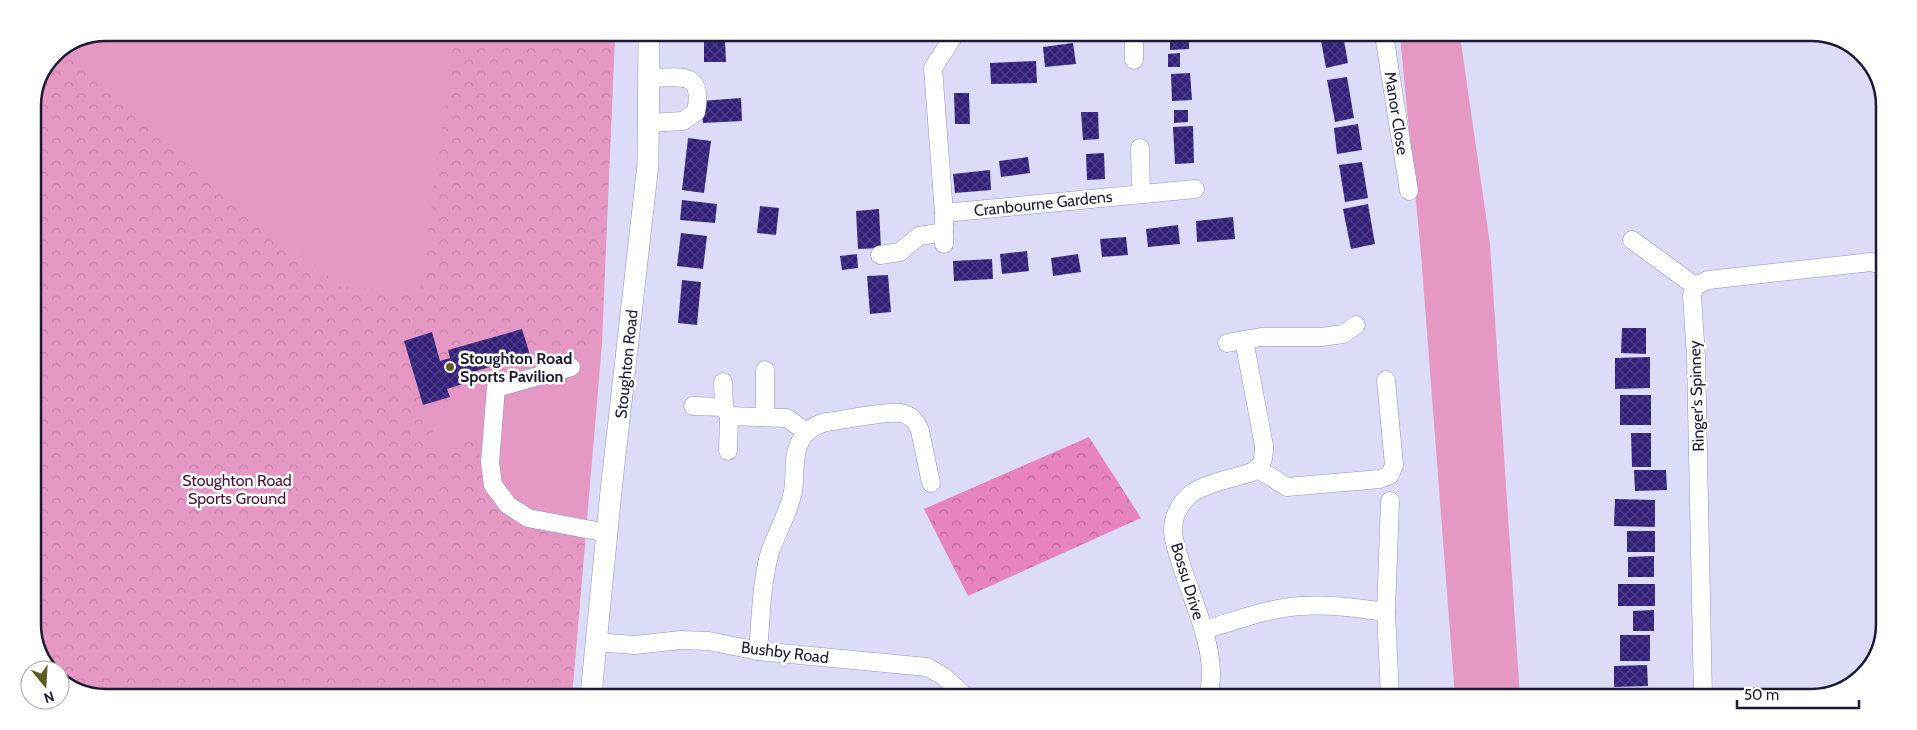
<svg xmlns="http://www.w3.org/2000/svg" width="1917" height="730" viewBox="0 0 1917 730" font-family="Cabin,sans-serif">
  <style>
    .grass { fill: #e598c3 }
    .forest { fill: url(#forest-crowns) }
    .park { fill: url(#park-crowns) }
    .building { fill: url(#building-cross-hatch) }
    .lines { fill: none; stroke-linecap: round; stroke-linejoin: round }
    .minor-casing { stroke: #918ecf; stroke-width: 19 }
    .major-casing { stroke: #918ecf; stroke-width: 22 }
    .minor { stroke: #fff; stroke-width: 18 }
    .major { stroke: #fff; stroke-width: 21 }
    .poi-dot { fill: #5d5a26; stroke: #fff; stroke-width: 2 }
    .labels { text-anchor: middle; stroke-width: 5; stroke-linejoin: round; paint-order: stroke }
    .street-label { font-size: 16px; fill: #1c1a33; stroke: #fff }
    .poi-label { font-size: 16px; font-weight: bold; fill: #1c1a33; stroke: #fff; text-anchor: start }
    .park-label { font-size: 16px; fill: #4d1038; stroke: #fff }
    .rim { fill: none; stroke: #1c1a33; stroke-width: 2.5 }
  </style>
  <defs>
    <pattern id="forest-crowns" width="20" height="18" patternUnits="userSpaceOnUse" patternTransform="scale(1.25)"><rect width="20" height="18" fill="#e783bd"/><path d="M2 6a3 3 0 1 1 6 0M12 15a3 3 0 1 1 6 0" fill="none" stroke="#ba6a9a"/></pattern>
    <pattern id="park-crowns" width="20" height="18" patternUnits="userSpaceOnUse" patternTransform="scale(1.25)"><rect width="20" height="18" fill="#e598c3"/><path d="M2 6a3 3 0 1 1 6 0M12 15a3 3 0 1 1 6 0" fill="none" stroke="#c482a8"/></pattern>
    <pattern id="building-cross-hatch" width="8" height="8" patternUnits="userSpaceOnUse" patternTransform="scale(1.25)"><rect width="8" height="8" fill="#332179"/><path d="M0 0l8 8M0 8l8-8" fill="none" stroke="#4e4088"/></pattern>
  </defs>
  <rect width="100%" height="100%" fill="#dcdcf8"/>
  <g class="grass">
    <polygon points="106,33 615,34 602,344 572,695 82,694 60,678 60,670 48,669 33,629 33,101 54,54"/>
    <polygon points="1400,36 1460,36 1490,244 1520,697 1455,697 1421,254"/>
  </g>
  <polygon class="forest" points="1089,437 1141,518 968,596 924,509"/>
  <polygon class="park" points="455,33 615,34 601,348 592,352 529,368 524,358 470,375 473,385 453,390 454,400 426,408 438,449 464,441 472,441 479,450 484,483 492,501 515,519 574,534 585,543 572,695 82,694 60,678 60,670 48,669 33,629 33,101 54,54 60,51 341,287 420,291"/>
  <g class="building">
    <polygon points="704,34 750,34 750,40 725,40 726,62 704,62"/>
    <polygon points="1170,35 1189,35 1189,49 1170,50"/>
    <polygon points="1320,35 1343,35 1348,63 1326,68"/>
    <polygon points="1073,43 1076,64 1045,67 1043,47"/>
    <polygon points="1180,53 1180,67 1168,67 1168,54"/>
    <polygon points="1036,61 1037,83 991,84 990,63"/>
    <polygon points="1190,73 1192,100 1172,101 1171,74"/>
    <polygon points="1347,77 1354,118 1335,122 1327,80"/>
    <polygon points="954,93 969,93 970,124 955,124"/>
    <polygon points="741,98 742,121 703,123 701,101"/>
    <polygon points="1174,110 1188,110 1188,122 1174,123"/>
    <polygon points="1081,112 1098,112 1099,139 1083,140"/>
    <polygon points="1358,124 1362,150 1337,154 1334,128"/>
    <polygon points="1193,126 1194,163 1175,164 1173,127"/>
    <polygon points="688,138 711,141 704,193 682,190"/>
    <polygon points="1104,153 1105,179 1087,180 1086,154"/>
    <polygon points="1028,157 1030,173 1001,177 999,161"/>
    <polygon points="1362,162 1368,198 1345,202 1339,165"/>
    <polygon points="990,170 991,190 955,193 953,174"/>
    <polygon points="682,200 717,204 715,223 680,220"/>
    <polygon points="1368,204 1375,244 1351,249 1343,209"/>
    <polygon points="760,206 779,208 776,235 757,233"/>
    <polygon points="879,209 881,248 858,249 856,211"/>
    <polygon points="1233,217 1235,239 1197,242 1196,221"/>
    <polygon points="1178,225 1180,244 1148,247 1146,229"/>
    <polygon points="681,233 707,236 703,269 677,266"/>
    <polygon points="1126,237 1128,255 1102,257 1100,239"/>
    <polygon points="1027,251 1029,271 1002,274 1000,254"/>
    <polygon points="857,254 858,268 842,270 840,256"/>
    <polygon points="1078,254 1081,272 1053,276 1051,258"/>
    <polygon points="992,259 993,279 954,281 953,261"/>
    <polygon points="888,275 891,312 870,314 867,276"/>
    <polygon points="682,280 701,282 697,325 678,323"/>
    <polygon points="1622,328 1646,328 1646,354 1621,353"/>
    <polygon points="522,329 530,355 466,374 469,382 447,389 450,397 423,405 404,341 432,332 440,361 450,358 448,350"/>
    <polygon points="1650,357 1650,388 1615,389 1615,358"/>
    <rect x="1620" y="395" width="31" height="30"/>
    <polygon points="1631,433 1651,433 1651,467 1632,467"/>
    <polygon points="1634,470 1666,470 1667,490 1635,491"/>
    <polygon points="1615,499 1655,500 1655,527 1614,526"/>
    <rect x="1627" y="531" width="28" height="21"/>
    <polygon points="1654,556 1654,577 1628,577 1628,557"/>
    <rect x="1618" y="584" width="37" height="22"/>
    <polygon points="1654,610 1654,631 1633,631 1633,611"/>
    <rect x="1620" y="635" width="30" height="26"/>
    <polygon points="1647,665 1648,686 1614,687 1614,666"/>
    <polygon points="1639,691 1640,697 1613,697 1613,695"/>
  </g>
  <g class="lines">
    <defs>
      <g id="minor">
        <polyline points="1384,35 1409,191"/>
        <polyline points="1134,60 1134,35"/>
        <path d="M648,123L683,121L696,112C704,69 680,78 649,78"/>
        <polyline points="1140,148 1141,193"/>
        <polyline points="944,213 1195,189"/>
        <polyline points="1632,240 1695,286"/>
        <polyline points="944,244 944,213 933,68 955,34"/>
        <polyline points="880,255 900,252 919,236 944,232"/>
        <polyline points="1227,343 1261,337 1321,337 1343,334 1356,325"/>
        <polyline points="571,367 496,388 490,462 493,485 508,505 528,518 607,533"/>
        <polyline points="765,370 765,417"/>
        <polyline points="723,382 724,407"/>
        <polyline points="693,406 724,407 729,416"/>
        <polyline points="728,451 729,416 787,418 806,432"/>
        <polyline points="1258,469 1287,487 1380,479 1390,475 1394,465 1386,380"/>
        <path d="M1204,630C1235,621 1268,608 1301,606C1329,604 1358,608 1386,612"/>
        <polyline points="596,642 635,645 681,640 709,641 758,651 927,667 943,676 965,696"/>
        <path d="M758,651C761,619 761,583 770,552C777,531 789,513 793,491C796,475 792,457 800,442C805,431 814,425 826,422C844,420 885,411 901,413C911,415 917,422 920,431L931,483"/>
        <path d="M1208,696C1220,656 1193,603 1181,564C1178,553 1173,541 1173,530C1173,516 1180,503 1191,494C1205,483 1235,478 1252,472C1263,466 1264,458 1264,446L1244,340"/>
        <polyline points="1390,697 1386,612 1390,501"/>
        <polyline points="1703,697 1696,357 1692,296 1695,286 1708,280 1871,262 1883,265"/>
      </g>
      <polyline id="major" points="591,695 611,491 648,164 649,34"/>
    </defs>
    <use href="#minor" class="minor-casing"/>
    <use href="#major" class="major-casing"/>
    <use href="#minor" class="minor"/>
    <use href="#major" class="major"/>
  </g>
  <circle class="poi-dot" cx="450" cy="367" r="5"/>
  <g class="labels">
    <g class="street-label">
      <text transform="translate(1397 113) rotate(81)" y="6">Manor Close</text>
      <text transform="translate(1043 203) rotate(-6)" y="6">Cranbourne Gardens</text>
      <text transform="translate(626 364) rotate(-84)" y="6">Stoughton Road</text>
      <text transform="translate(1696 396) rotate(-92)" y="6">Ringer's Spinney</text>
      <text transform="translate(1188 581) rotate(73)" y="6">Bossu Drive</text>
      <text transform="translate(785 652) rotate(7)" y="6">Bushby Road</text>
    </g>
    <g class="poi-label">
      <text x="460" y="364">Stoughton Road<tspan x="460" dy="18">Sports Pavilion</tspan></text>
    </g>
    <g class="park-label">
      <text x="237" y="486">Stoughton Road<tspan x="237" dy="18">Sports Ground</tspan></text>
    </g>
  </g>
  <path d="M0 0H1917V730H0ZM106 41H1811A65 65 0 0 1 1876 106V624A65 65 0 0 1 1811 689H106A65 65 0 0 1 41 624V106A65 65 0 0 1 106 41Z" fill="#fff" fill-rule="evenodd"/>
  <path class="rim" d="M106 41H1811A65 65 0 0 1 1876 106V624A65 65 0 0 1 1811 689H106A65 65 0 0 1 41 624V106A65 65 0 0 1 106 41Z"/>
  <g transform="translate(45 685) rotate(162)"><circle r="24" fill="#ffffff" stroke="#a4a3ad"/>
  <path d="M0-4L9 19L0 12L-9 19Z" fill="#5d5a26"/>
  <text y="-8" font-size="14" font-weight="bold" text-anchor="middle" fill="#1c1a33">N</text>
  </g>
  <path d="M1737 700v8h122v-8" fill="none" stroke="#1c1a33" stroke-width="2.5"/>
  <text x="1744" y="700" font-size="15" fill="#1c1a33" stroke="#ffffff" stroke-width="4" paint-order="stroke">50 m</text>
</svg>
